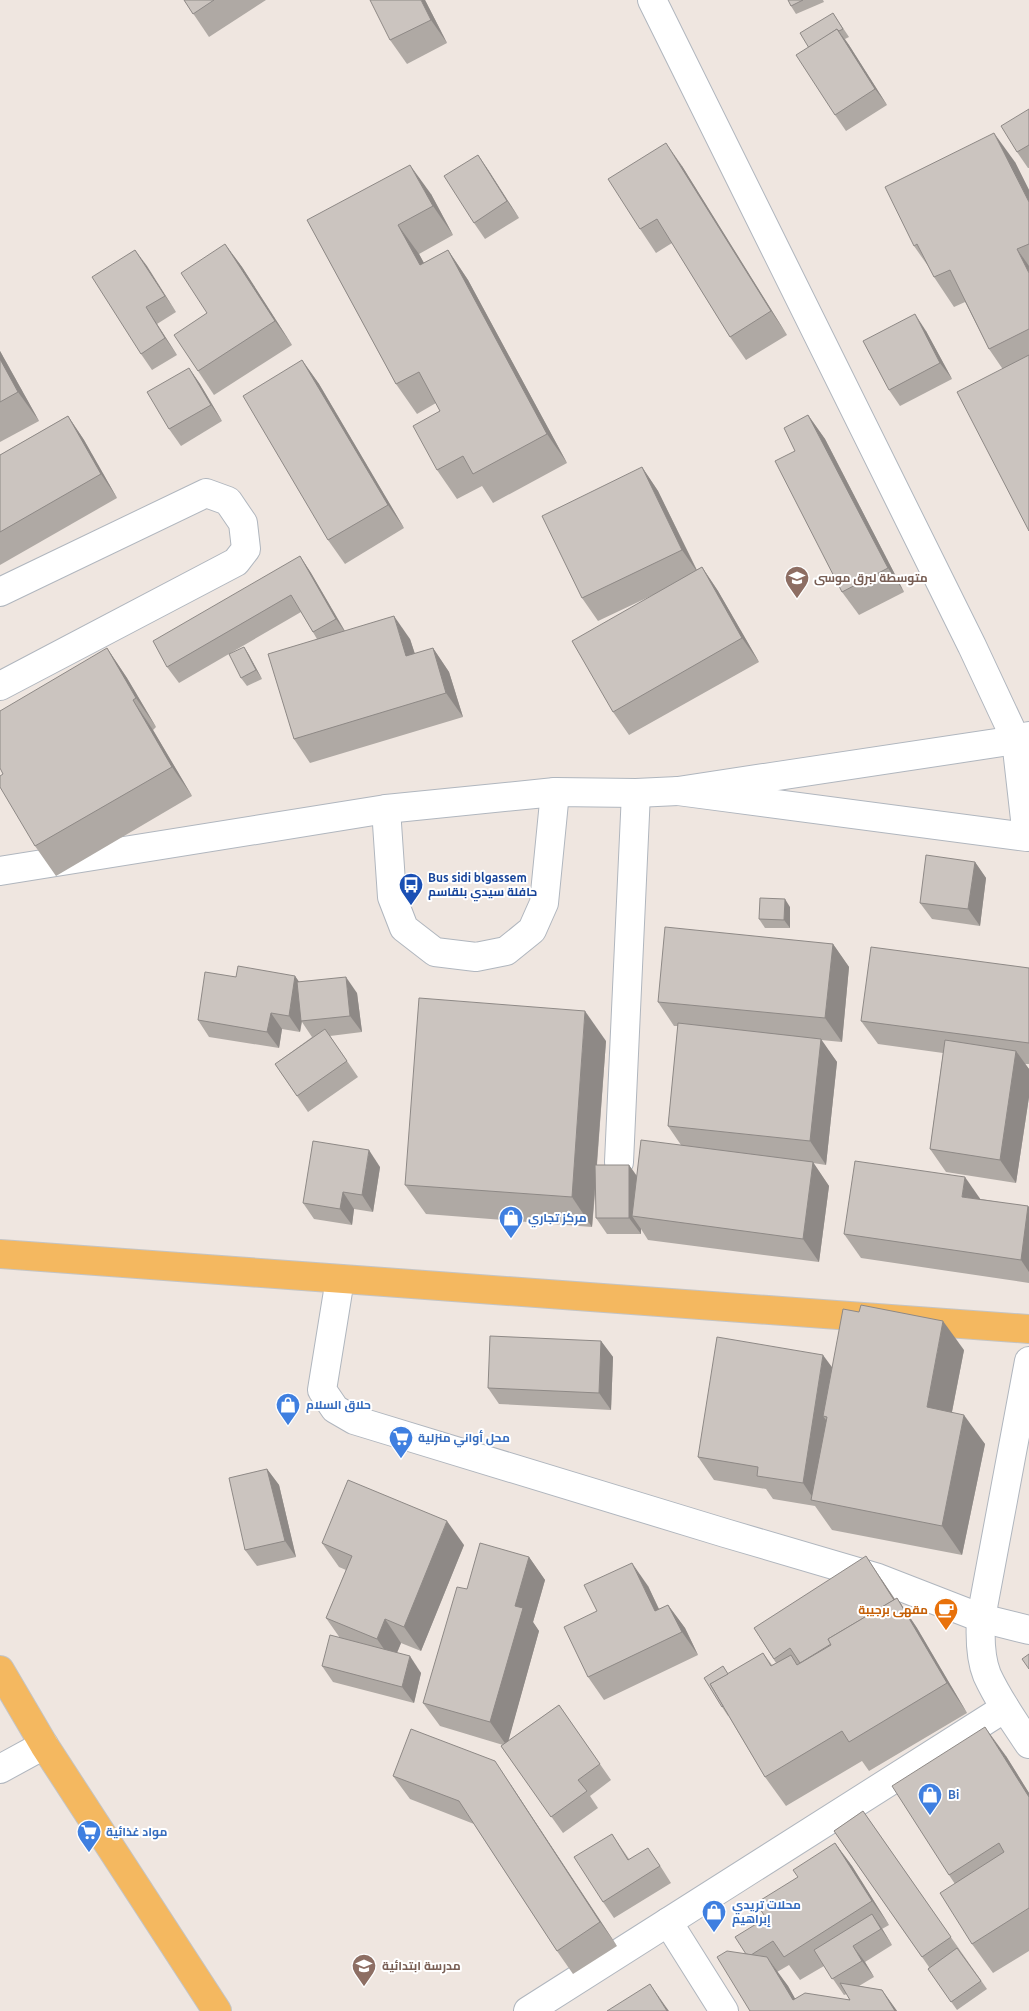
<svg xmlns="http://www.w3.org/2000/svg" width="1029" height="2011" viewBox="0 0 1029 2011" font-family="Ubuntu,Cairo,sans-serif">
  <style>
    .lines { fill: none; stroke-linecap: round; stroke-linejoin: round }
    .minor-casing { stroke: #b0b6be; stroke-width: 30 }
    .major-casing { stroke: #c4c4c4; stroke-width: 30 }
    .minor { stroke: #fff; stroke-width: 28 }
    .major { stroke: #f4b860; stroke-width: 28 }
    .wall { fill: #afa9a4; fill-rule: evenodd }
    .shaded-wall { fill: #8e8986 }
    .building { fill: #cbc4bf; stroke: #8e8986 }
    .labels { text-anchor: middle; stroke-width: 4; stroke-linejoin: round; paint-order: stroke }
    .education-label { font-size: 12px; font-weight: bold; fill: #785e54; stroke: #fff; text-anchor: start }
    .transit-label { font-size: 12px; font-weight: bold; fill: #164399; stroke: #fff; text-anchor: start }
    .shop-label { font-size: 12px; font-weight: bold; fill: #366cbe; stroke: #fff; text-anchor: start }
    .food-label { font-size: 12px; font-weight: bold; fill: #c56008; stroke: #fff; text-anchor: end }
  </style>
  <rect width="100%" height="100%" fill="#efe6e0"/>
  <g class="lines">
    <defs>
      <g id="minor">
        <polyline points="652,0 972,646 1016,740 1027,837 678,791"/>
        <polyline points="0,592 206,493 228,501 243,523 246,549 236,562 0,686"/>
        <polyline points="386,809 392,897 404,928 435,952 476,957 506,951 532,930 544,903 555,792"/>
        <polyline points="0,871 386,809 555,792 636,793 678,791 1016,740 1029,736"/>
        <polyline points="619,1162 636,793"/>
        <polyline points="340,1279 322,1390 335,1409 354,1420 725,1533 878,1578 981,1618 1029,1630"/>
        <path d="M1029,1361L981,1618C980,1636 980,1658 987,1675C998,1699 1014,1722 1029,1744"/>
        <polyline points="0,1769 44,1745"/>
        <polyline points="668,1922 724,2011"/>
        <polyline points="528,2011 1005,1708"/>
      </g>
      <g id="major">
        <polyline points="0,1254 1029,1329"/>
        <polyline points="0,1670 44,1745 217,2011"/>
      </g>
    </defs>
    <use href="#minor" class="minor-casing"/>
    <use href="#major" class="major-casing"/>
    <use href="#minor" class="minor"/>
    <use href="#major" class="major"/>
  </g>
  <g class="wall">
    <polygon points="184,0 266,0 209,37"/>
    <polygon points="425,0 447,43 407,64 390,40"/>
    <polygon points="788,0 823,0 824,2 796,14 791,6"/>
    <polygon points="833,13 849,37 845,39 887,105 846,131 835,115 809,48"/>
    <polygon points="1029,109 1029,168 1028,168 1017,152"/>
    <polygon points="478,155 519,218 485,239 474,223"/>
    <polygon points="1015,162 1029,190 1029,531 1002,368 989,349 965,302 954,307 934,277 928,266 914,246"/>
    <polygon points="682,166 787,335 746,360 730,337 672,243 656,253 640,229"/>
    <polygon points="431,194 453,235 419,254 424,263 448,250 468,280 567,463 493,503 482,486 457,499 437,470 440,411 436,403 417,414 396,384 307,220"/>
    <polygon points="225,244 242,267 292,345 214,395 198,371 207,313"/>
    <polygon points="135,250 176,312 157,324 177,355 152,370 141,354"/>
    <polygon points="926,331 952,379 900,406 889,390"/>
    <polygon points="0,351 39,421 0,442"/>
    <polygon points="302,360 319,384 404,528 345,564 328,540"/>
    <polygon points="189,368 200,384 222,421 181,446 169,429"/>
    <polygon points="808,415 825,439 904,592 859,615 842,592 795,451"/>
    <polygon points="68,416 84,440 117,498 0,565 0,455"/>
    <polygon points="642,467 658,491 697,570 702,567 718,591 759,662 629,735 613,712 655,594 598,621 582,598"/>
    <polygon points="300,556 311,573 345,631 410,639 415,654 433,648 449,672 463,717 310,763 294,739 317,639 301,612 179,683 167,667"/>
    <polygon points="244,647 249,655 262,679 247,686 241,678"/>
    <polygon points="107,648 127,678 156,727 153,730 192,796 56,876 35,846 3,774"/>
    <polygon points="975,862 986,878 980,926 932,919 920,903"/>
    <polygon points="790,907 790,928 765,928 759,919"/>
    <polygon points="833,944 849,967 842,1042 821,1040 837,1062 826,1165 813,1163 829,1186 819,1262 648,1240 641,1229 641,1234 607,1234 596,1218 596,1184 592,1227 426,1214 405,1185 606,1041 597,1165 629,1165 637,1176 681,1145 668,1126 678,1026 674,1026 658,1002"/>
    <polygon points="1029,968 1029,1064 1025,1064 1029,1069 1029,1097 1016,1183 946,1172 930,1149 943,1053 878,1044 861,1021"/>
    <polygon points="295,976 299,982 357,993 362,1032 330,1036 358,1077 308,1112 275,1064 312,1037 302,1022 300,1032 282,1029 279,1048 209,1037 198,1020 236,977"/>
    <polygon points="380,1167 373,1212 354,1209 352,1225 314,1219 303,1203"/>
    <polygon points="981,1199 1029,1207 1029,1283 861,1258 844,1234"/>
    <polygon points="601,1341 613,1357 611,1410 499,1404 488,1388"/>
    <polygon points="964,1350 952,1412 985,1444 962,1555 832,1530 815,1506 773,1499 766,1489 714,1480 698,1457 832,1367"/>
    <polygon points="267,1469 279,1485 296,1557 257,1566 245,1550"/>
    <polygon points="322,1543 464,1545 421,1651 401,1643 397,1653 421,1673 414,1703 333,1682 322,1666 340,1638 326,1618 346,1570 339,1567"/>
    <polygon points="529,1557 545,1580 533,1622 539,1631 508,1741 559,1705 611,1780 590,1796 598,1808 563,1833 501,1746 503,1745 440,1726 423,1703 467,1589"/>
    <polygon points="882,1580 895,1599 897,1598 917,1628 967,1713 869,1771 862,1761 786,1806 765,1777 728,1715 728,1716 722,1707 723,1666 728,1674 763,1653 772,1665 776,1663 754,1628"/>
    <polygon points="648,1586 659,1609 668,1605 685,1628 698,1655 604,1700 588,1677"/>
    <polygon points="1006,1756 1029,1793 1029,1951 993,1973 972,1944 955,1884 949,1875"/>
    <polygon points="393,1776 511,1785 617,1946 573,1974 557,1951 474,1824 410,1799"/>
    <polygon points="863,1811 987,1989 957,2010 928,1969 929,1967 834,1831"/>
    <polygon points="612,1834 629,1859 659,1864 671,1883 614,1918 603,1902"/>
    <path d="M835,1843L852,1866L889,1925L882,1929L892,1945L865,1962L874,1977L859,1986L882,1990L897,2011H750L746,1954L766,1918L798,1877ZM789,1965L800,1980L824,1966L844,1995L847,1994L850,2000L795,1999L788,1986L777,1972Z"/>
  </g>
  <g class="shaded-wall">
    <polygon points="421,0 425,0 447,43 431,20"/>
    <polygon points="837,29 849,45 887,105 875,89"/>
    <polygon points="994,133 1015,162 1029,190 1029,202"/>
    <polygon points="666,143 682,166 787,335 771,311"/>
    <polygon points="478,155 489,171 519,218 507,201"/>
    <polygon points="410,165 431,194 453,235 433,206"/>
    <polygon points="398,225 419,254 441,295 420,265"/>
    <polygon points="225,244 242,267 292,345 275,321"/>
    <polygon points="1017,249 1029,266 1029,273"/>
    <polygon points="135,250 147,266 176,312 165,296"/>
    <polygon points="448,250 468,280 567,463 547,434"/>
    <polygon points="146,307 157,324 177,355 165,338"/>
    <polygon points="915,314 926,331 952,379 940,363"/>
    <polygon points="0,351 39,421 18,392 0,359"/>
    <polygon points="302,360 319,384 404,528 388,505"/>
    <polygon points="189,368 200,384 222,421 211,405"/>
    <polygon points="808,415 825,439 904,592 888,568"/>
    <polygon points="68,416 84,440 117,498 101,474"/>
    <polygon points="642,467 658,491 698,573 682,550"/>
    <polygon points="300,556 311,573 347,635 336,619"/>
    <polygon points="702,567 718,591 759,662 742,638"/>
    <polygon points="394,616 410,639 423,679 406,656"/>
    <polygon points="244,647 249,655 262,679 256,670"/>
    <polygon points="107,648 127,678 156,727 136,698"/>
    <polygon points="433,648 449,672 463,717 446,693"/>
    <polygon points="133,700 153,730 192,796 172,767"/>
    <polygon points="975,862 986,878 980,926 968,909"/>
    <polygon points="785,899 790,907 790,928 784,920"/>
    <polygon points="833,944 849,967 842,1042 825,1018"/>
    <polygon points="295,976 306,992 300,1032 289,1016"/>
    <polygon points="346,977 357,993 362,1032 350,1016"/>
    <polygon points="585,1011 606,1041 592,1227 572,1197"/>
    <polygon points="271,1013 282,1029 279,1048 267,1032"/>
    <polygon points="821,1039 837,1062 826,1165 810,1141"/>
    <polygon points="1016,1051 1029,1069 1029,1097 1016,1183 1000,1160"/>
    <polygon points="369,1150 380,1167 373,1212 362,1195"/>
    <polygon points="813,1162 829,1186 819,1262 803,1239"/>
    <polygon points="629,1165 640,1181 632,1216 641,1229 641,1234 629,1218"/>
    <polygon points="965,1177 981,1200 962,1197"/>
    <polygon points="343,1192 354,1209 352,1225 340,1209"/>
    <polygon points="1028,1206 1029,1207 1029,1272 1021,1260"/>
    <polygon points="943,1321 964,1350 947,1437 927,1407"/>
    <polygon points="601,1341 613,1357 611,1410 599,1393"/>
    <polygon points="823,1355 840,1378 827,1417 823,1416 832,1428 815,1501 803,1483"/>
    <polygon points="964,1415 985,1444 962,1555 942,1526"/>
    <polygon points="267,1469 279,1485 296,1557 285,1541"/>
    <polygon points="447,1521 464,1545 421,1651 404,1627"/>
    <polygon points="866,1556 882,1580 912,1626 895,1602"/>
    <polygon points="529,1557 545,1580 533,1622 539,1631 507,1746 490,1722 515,1606"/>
    <polygon points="632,1563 648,1586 671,1635 655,1611"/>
    <polygon points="897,1598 917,1628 967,1713 947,1683"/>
    <polygon points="668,1605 685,1628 698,1655 682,1632"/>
    <polygon points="385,1619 401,1643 393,1662 377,1639"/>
    <polygon points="410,1656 421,1673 414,1703 402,1687"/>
    <polygon points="985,1727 1006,1756 1029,1793 1029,1797"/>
    <polygon points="495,1761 511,1785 617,1946 600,1922"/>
    <polygon points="835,1843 852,1866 889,1925 872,1901"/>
    <polygon points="872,1914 883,1930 892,1945 881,1929"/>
    <polygon points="853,1946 865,1962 874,1977 862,1961"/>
    <polygon points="767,1957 788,1986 802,2011 793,2000"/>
    <polygon points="650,1984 666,2007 669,2011 667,2011"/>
    <polygon points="882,1990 897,2011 895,2011"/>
  </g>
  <g class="building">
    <polygon points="184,0 214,0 193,14"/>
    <polygon points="370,0 421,0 431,20 390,40"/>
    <polygon points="788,0 803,0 791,6"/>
    <polygon points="833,13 843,29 839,31 837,29 809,48 800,33"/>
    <polygon points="837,29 875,89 835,115 796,55"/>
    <polygon points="1029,109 1029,145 1017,152 1001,126"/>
    <polygon points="994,133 1029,202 1029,244 1017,249 1029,273 1029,329 989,349 950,270 934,277 917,244 914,246 885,187"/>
    <polygon points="666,143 771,311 730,337 657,219 640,229 608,179"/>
    <polygon points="478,155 507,201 474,223 444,176"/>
    <polygon points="410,165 433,206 398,225 420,265 448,250 547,434 473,474 463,456 437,470 413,426 440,411 419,372 396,384 307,220"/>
    <polygon points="225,244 275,321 198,371 174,335 207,313 181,273"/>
    <polygon points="135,250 165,296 146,307 165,338 141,354 92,277"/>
    <polygon points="915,314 940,363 889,390 863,341"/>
    <polygon points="1029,355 1029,531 957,392"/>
    <polygon points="0,359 18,392 0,402"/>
    <polygon points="302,360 388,505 328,540 243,396"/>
    <polygon points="189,368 211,405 169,429 147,392"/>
    <polygon points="808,415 888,568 842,592 775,461 795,451 784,428"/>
    <polygon points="68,416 101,474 0,532 0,455"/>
    <polygon points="642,467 682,550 582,598 542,516"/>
    <polygon points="300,556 336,619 313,632 291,595 167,667 153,641"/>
    <polygon points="702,567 742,638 613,712 572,641"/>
    <polygon points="394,616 406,656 433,648 446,693 294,739 268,654"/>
    <polygon points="244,647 256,670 241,678 229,654"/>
    <polygon points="107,648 136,698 133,700 172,767 35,846 0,787 0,776 3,774 0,768 0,711"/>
    <polygon points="926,855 975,862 968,909 920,903"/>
    <polygon points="760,898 785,899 784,920 759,919"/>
    <polygon points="665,927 833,944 825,1018 658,1002"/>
    <polygon points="871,947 1029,968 1029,1043 861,1021"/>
    <polygon points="238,966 295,976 289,1016 271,1013 267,1032 198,1020 205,972 236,977"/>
    <polygon points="346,977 350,1016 301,1021 297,982"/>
    <polygon points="419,998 585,1011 572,1197 405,1185"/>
    <polygon points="678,1023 821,1039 810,1141 668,1126"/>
    <polygon points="325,1029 347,1061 297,1096 275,1064"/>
    <polygon points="945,1040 1016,1051 1000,1160 930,1149"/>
    <polygon points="641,1140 813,1162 803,1239 632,1216"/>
    <polygon points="313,1141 369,1150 362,1195 343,1192 340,1209 303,1203"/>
    <polygon points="855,1161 965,1177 962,1197 1028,1206 1021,1260 844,1234"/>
    <polygon points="595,1165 629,1165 629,1218 596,1218"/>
    <polygon points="861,1305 943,1321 927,1407 964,1415 942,1526 811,1500 827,1417 823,1416 843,1309 859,1312"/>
    <polygon points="490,1336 601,1341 599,1393 488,1388"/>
    <polygon points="717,1337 823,1355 803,1483 757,1476 758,1467 698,1457"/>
    <polygon points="267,1469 285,1541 245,1550 229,1478"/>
    <polygon points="348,1480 447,1521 404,1627 385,1619 377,1639 326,1618 352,1556 322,1543"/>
    <polygon points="480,1543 529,1557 515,1606 523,1608 490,1722 423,1703 457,1587 467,1589"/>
    <polygon points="866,1556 894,1600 828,1639 831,1644 800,1663 790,1648 774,1659 754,1628"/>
    <polygon points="632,1563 655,1611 668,1605 682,1632 588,1677 564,1627 597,1611 584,1585"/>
    <polygon points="897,1598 947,1683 849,1742 842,1731 765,1777 710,1684 763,1653 771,1666 791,1655 797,1665 831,1645 828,1639"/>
    <polygon points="330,1635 410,1656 402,1687 322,1666"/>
    <polygon points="1029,1654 1029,1669 1022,1659"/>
    <polygon points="723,1666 728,1674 710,1684 723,1706 722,1707 704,1678"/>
    <polygon points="559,1705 600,1764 578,1780 587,1791 551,1817 501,1746"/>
    <polygon points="985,1727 1029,1797 1029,1908 972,1944 940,1893 1004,1852 999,1843 949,1875 892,1786"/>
    <polygon points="411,1729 495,1761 600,1922 557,1951 459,1801 393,1776"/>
    <polygon points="863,1811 951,1937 922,1957 834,1831"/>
    <polygon points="612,1834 628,1860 648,1848 660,1866 603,1902 574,1857"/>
    <polygon points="835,1843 872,1901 784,1957 773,1941 751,1955 746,1954 735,1937 766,1918 756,1903 798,1877 793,1870"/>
    <polygon points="872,1914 881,1929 853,1946 862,1961 832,1979 814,1950"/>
    <polygon points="957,1948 981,1981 951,2002 928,1969"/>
    <polygon points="727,1951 767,1957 793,2000 805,1993 850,2000 840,1983 882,1990 895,2011 750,2011 717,1957"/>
    <polygon points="650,1984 667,2011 607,2011"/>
  </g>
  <defs>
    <symbol id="school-pin" viewBox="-11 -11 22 30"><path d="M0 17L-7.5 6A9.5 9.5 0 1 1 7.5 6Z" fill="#8d6e63" stroke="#fff"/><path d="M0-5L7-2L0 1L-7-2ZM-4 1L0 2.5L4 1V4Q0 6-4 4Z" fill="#fff"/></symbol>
    <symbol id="bus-pin" viewBox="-11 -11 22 30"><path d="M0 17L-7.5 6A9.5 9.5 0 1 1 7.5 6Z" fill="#1a4fb4" stroke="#fff"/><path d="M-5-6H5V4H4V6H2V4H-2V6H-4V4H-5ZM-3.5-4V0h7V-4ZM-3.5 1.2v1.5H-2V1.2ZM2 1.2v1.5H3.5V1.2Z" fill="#fff"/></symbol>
    <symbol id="shop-pin" viewBox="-11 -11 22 30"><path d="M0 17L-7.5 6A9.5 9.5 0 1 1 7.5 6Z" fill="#3f7fe0" stroke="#fff"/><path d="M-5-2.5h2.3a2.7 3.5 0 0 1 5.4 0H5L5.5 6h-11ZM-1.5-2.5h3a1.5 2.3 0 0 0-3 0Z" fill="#fff"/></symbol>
    <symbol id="supermarket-pin" viewBox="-11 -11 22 30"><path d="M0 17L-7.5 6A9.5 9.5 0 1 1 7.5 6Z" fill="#3f7fe0" stroke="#fff"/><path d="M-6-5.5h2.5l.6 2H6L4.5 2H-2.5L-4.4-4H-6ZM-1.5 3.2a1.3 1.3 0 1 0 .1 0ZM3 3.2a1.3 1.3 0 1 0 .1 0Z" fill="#fff"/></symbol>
    <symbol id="cafe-pin" viewBox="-11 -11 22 30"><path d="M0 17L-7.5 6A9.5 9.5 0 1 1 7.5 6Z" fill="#e8710a" stroke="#fff"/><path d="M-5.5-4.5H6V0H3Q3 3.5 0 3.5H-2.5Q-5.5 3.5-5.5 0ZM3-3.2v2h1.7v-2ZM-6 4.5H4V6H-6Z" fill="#fff"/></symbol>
  </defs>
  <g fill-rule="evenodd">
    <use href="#school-pin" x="783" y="564" width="28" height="38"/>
    <use href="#bus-pin" x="397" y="871" width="28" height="38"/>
    <use href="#shop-pin" x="497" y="1204" width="28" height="38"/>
    <use href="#shop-pin" x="274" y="1391" width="28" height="38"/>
    <use href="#supermarket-pin" x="387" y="1424" width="28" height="38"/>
    <use href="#cafe-pin" x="932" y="1596" width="28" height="38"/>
    <use href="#shop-pin" x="916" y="1781" width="28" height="38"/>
    <use href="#supermarket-pin" x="75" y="1818" width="28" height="38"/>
    <use href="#shop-pin" x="700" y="1898" width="28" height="38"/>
    <use href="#school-pin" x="350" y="1952" width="28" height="38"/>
  </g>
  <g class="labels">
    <g class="education-label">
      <text x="814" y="582">متوسطة لبرق موسى</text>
      <text x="382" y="1970">مدرسة ابتدائية</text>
    </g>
    <g class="transit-label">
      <text x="428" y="882">Bus sidi blgassem<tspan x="428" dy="14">حافلة سيدي بلقاسم</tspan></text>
    </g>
    <g class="shop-label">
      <text x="528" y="1222">مركز تجاري</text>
      <text x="306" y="1409">حلاق السلام</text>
      <text x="418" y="1442">محل أواني منزلية</text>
      <text x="948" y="1799">Bi</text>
      <text x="106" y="1836">مواد غذائية</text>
      <text x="732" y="1909">محلات تريدي<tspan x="732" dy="14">إبراهيم</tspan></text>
    </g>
    <g class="food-label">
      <text x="928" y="1614">مقهى برجيبة</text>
    </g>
  </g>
</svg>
